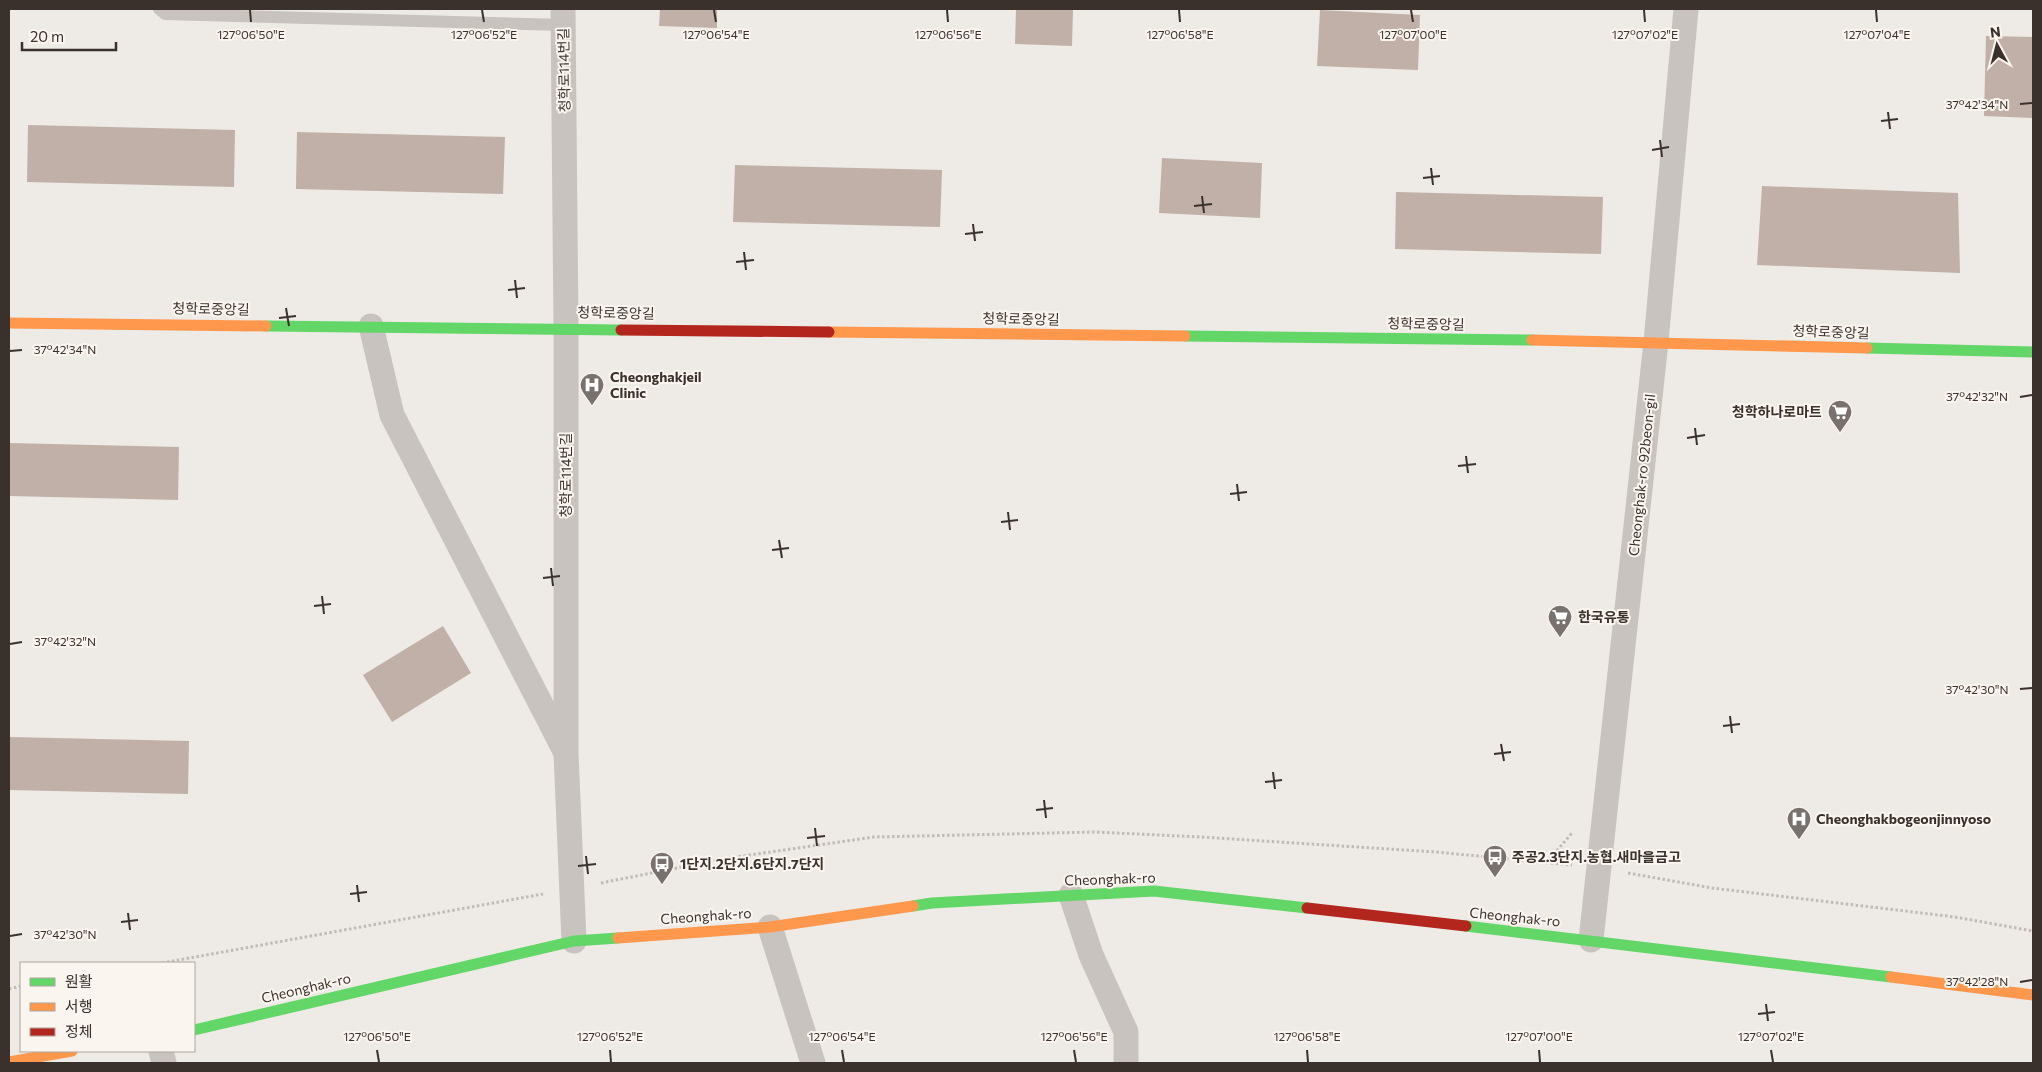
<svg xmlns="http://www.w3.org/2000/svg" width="2042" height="1072" viewBox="0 0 2042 1072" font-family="Commissioner,'Noto Sans KR',sans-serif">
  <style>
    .building { fill: #c1b0a8 }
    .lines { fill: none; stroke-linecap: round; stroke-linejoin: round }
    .path { stroke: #c1bbb6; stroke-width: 3; stroke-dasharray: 2.5 2.5; stroke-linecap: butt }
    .lane { stroke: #c8c3be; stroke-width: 12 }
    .street { stroke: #c8c3be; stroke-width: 25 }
    .fast { stroke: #63d668; stroke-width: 11 }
    .slow { stroke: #ff974d; stroke-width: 11 }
    .jam { stroke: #b3261e; stroke-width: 11 }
    .ticks { fill: none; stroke: #3a302c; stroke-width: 2 }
    .labels { text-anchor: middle; stroke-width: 4; stroke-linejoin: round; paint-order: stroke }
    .street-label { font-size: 14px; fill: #3a302c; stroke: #faf5ee }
    .poi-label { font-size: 14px; font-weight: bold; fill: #3a302c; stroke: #faf5ee; text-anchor: start }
    .ticks-label { font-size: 12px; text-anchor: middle; fill: #3a302c; stroke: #faf5ee; stroke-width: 4; stroke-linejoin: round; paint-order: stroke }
  </style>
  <rect width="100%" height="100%" fill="#eeeae6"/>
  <g class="building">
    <polygon points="660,9 717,9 717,28 659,26"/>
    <polygon points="1016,9 1073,9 1072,46 1015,44"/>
    <polygon points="1320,10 1420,15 1418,70 1317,66"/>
    <polygon points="1986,36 2033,37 2033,118 1984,116"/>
    <polygon points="28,125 235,130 234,187 27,182"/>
    <polygon points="297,132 505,137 503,194 296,189"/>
    <polygon points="1162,158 1262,163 1260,218 1159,213"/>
    <polygon points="735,165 942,170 940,227 733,222"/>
    <polygon points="1762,186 1958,193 1960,273 1757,265"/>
    <polygon points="1396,192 1603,197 1601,254 1395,249"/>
    <polygon points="9,443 179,447 178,500 9,496"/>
    <polygon points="443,626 471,673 392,722 363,675"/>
    <polygon points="9,737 189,741 188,794 9,790"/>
  </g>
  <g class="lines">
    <g class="path">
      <polyline points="1547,862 1572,833"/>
      <polyline points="1628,873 1712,888 1955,917 2033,931"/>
      <polyline points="601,883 722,859 874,837 1095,832 1201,837 1436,852 1572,865"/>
      <polyline points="162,963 543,894"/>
      <polyline points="9,989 21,986"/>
    </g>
    <polyline class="lane" points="159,9 165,14 563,25"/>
    <g class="street">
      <polyline points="563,9 566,328 566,753 574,941"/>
      <polyline points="371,326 392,415 564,749"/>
      <polyline points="1071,895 1091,955 1126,1032 1126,1063"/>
      <polyline points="770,927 813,1063"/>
      <polyline points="1591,940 1656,342 1686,9"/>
      <polyline points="161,1051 164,1063"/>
    </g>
    <g class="fast">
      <polyline points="266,326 621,330"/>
      <polyline points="1185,336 1532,340"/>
      <polyline points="1867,348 2033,352"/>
      <polyline points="913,906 932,903 1154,891 1307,908"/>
      <polyline points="1466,926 1891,977"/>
      <polyline points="194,1030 574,941 618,938"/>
    </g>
    <g class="slow">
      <polyline points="9,323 266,326"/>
      <polyline points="829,332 1185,336"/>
      <polyline points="1532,340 1867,348"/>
      <polyline points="618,938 770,927 913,906"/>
      <polyline points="1891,977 2033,995"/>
      <polyline points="9,1062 72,1051"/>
    </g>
    <g class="jam">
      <polyline points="621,330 829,332"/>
      <polyline points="1307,908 1466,926"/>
    </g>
  </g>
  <path class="ticks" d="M250,10L251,22M482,10L484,22M714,10L716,22M947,10L948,22M1179,10L1180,22M1411,10L1413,22M1644,10L1645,22M1876,10L1877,22M2020,104L2032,103M1888,112L1890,129M1881,121L1898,119M1660,140L1662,157M1652,150L1669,147M1431,168L1433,185M1423,178L1440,176M1202,196L1204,213M1194,206L1212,204M973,224L975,241M965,234L983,232M744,252L746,270M736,262L754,260M515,280L517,298M508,290L525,288M286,308L289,326M279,318L296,316M10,351L22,350M2020,397L2032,395M1695,428L1697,445M1687,438L1705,435M1466,456L1468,473M1458,466L1476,464M1237,484L1239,501M1230,494L1247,492M1008,512L1010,530M1001,522L1018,520M779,540L782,558M772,550L789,548M551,568L553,586M543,578L560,576M322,596L324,614M314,606L331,604M10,644L22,642M2020,689L2032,688M1730,716L1732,733M1723,726L1740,724M1501,744L1504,761M1494,754L1511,752M1273,772L1275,789M1265,782L1282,780M1044,800L1046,818M1036,810L1053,808M815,828L817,846M807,838L825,836M586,856L588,874M578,866L596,864M357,885L359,902M350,894L367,892M128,913L130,930M121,922L138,920M10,936L22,934M2020,982L2032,980M1766,1004L1768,1021M1758,1014L1775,1012M377,1050L379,1062M610,1050L611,1062M842,1050L844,1062M1074,1050L1076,1062M1307,1050L1308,1062M1539,1050L1540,1062M1771,1050L1773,1062"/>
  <defs>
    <symbol id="hospital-pin" viewBox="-11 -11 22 30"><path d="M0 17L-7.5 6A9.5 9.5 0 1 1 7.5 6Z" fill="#79716d" stroke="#faf5ee"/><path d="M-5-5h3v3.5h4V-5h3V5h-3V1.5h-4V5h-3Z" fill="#fff"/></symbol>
    <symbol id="supermarket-pin" viewBox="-11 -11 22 30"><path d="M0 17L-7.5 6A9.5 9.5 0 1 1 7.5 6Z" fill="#79716d" stroke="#faf5ee"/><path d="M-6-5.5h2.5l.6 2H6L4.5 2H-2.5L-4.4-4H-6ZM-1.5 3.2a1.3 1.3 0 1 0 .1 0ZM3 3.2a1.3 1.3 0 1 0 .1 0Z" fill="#fff"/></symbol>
    <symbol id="bus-pin" viewBox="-11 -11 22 30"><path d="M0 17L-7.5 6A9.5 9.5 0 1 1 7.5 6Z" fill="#79716d" stroke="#faf5ee"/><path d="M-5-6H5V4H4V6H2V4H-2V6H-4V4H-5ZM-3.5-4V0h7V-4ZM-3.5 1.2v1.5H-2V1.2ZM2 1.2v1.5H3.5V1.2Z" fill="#fff"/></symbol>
  </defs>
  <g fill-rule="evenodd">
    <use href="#hospital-pin" x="578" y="371" width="28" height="38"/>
    <use href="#supermarket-pin" x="1826" y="398" width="28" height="38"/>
    <use href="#supermarket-pin" x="1546" y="603" width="28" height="38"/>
    <use href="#hospital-pin" x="1785" y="805" width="28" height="38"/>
    <use href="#bus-pin" x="1481" y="843" width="28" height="38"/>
    <use href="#bus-pin" x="648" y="850" width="28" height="38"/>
  </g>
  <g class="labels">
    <g class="street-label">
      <text transform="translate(564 70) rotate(-91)" y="5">청학로114번길</text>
      <text transform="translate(211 309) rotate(1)" y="5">청학로중앙길</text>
      <text transform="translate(616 313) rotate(1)" y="5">청학로중앙길</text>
      <text transform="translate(1021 319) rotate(1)" y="5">청학로중앙길</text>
      <text transform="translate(1426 324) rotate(1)" y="5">청학로중앙길</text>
      <text transform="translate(1831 332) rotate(2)" y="5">청학로중앙길</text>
      <text transform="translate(566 475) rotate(-90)" y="5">청학로114번길</text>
      <text transform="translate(1642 475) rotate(-84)" y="5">Cheonghak-ro 92beon-gil</text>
      <text transform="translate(1110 879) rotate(-2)" y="5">Cheonghak-ro</text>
      <text transform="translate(706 916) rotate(-4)" y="5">Cheonghak-ro</text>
      <text transform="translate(1515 917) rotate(6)" y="5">Cheonghak-ro</text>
      <text transform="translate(306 988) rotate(-13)" y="5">Cheonghak-ro</text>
    </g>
    <g class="poi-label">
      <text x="610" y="382">Cheonghakjeil<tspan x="610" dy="16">Clinic</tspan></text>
      <text x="1822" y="417" text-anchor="end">청학하나로마트</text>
      <text x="1578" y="622">한국유통</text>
      <text x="1816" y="824">Cheonghakbogeonjinnyoso</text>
      <text x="1512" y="862">주공2.3단지.농협.새마을금고</text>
      <text x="680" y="869">1단지.2단지.6단지.7단지</text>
    </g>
  </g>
  <g class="ticks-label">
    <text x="251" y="39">127°06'50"E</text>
    <text x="484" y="39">127°06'52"E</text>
    <text x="716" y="39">127°06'54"E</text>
    <text x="948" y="39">127°06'56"E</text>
    <text x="1180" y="39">127°06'58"E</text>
    <text x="1413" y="39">127°07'00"E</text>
    <text x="1645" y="39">127°07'02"E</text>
    <text x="1877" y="39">127°07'04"E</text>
    <text x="1977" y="109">37°42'34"N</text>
    <text x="65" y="354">37°42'34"N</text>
    <text x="1977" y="401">37°42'32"N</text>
    <text x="65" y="646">37°42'32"N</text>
    <text x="1977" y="694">37°42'30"N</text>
    <text x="65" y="939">37°42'30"N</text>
    <text x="1977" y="986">37°42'28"N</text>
    <text x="377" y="1041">127°06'50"E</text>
    <text x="610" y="1041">127°06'52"E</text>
    <text x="842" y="1041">127°06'54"E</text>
    <text x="1074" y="1041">127°06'56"E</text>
    <text x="1307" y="1041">127°06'58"E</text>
    <text x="1539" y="1041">127°07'00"E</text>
    <text x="1771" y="1041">127°07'02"E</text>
  </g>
  <rect width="2042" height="1072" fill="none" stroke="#3a302c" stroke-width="20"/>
  <rect x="20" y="962" width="175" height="90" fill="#faf5ee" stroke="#ada6a0"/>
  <rect x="30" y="978" width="25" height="8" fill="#63d668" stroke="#ada6a0"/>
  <text x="65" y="987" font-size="15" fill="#3a302c">원활</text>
  <rect x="30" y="1003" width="25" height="8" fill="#ff974d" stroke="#ada6a0"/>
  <text x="65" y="1012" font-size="15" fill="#3a302c">서행</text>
  <rect x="30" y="1028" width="25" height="8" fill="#b3261e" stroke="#ada6a0"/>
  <text x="65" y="1037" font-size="15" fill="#3a302c">정체</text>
  <g transform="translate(1997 45) rotate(353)" stroke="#faf5ee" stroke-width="4" paint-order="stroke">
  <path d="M0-4L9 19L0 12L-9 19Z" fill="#3a302c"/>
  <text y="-8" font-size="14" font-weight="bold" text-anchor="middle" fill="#3a302c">N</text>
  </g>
  <path d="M22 42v8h94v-8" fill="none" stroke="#3a302c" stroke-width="2.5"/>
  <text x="30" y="42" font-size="15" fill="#3a302c" stroke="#faf5ee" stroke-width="4" paint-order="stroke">20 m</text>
</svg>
